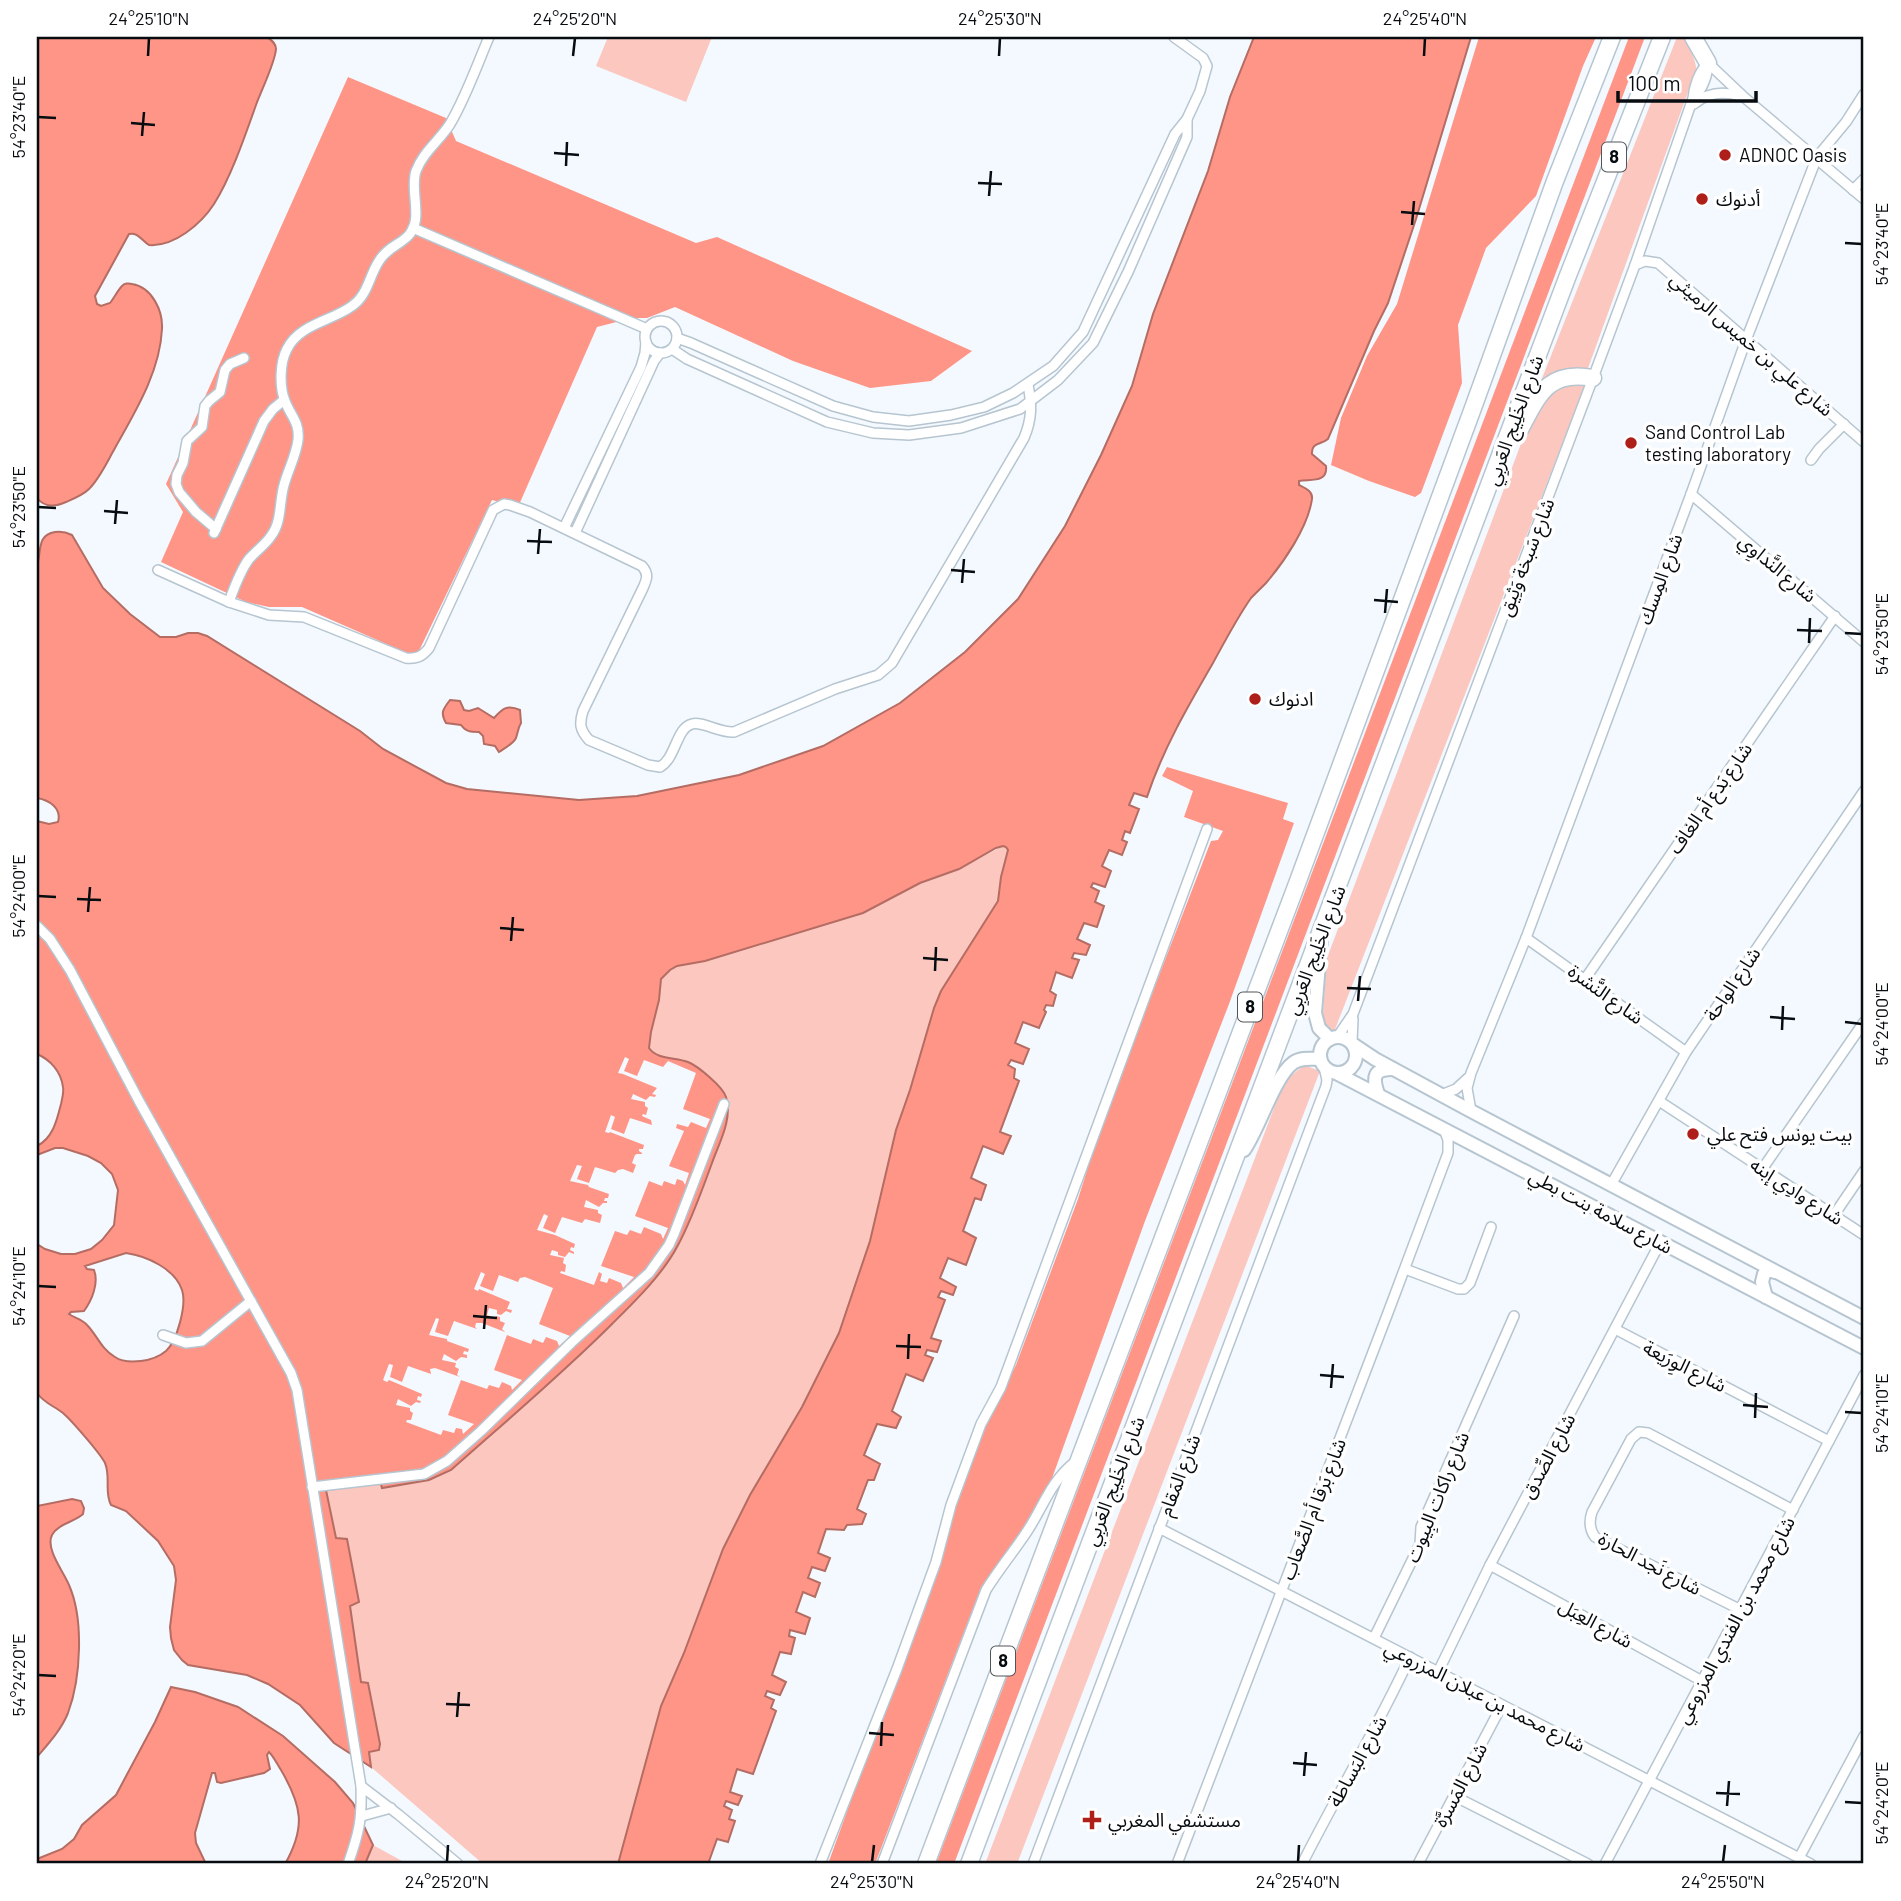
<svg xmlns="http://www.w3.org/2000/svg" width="1901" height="1901" viewBox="0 0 1901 1901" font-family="Barlow,'Noto Sans Arabic',sans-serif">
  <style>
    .green { fill: #fbc7bf }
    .forest { fill: #fe9587 }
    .water { fill: #fe9587; stroke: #b46c63; stroke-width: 2; fill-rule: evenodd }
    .pier { fill: #f3f9fe }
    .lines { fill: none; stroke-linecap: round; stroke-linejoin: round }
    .street-casing { stroke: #b6c5d0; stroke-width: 12 }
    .secondary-casing { stroke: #b6c5d0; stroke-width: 16 }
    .highway-casing { stroke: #b6c5d0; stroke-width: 19 }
    .street { stroke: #fff; stroke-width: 9 }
    .secondary { stroke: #fff; stroke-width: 12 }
    .highway { stroke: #fff; stroke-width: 16 }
    .ticks { fill: none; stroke: #070c10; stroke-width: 2.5 }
    .poi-dot { fill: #af1f1a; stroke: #fff; stroke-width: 2.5 }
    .labels { text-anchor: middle; stroke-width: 7; stroke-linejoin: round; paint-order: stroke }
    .shield { fill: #fff; stroke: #515558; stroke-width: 2 }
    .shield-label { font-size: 18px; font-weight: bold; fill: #070c10 }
    .poi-label { font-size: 19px; fill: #070c10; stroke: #fff; text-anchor: start }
    .street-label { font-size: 19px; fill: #070c10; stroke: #fff }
    .neatline { fill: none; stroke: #070c10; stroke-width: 2.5 }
    .ticks-label { font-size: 18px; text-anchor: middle; fill: #070c10 }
  </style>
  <rect width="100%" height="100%" fill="#f3f9fe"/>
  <g class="green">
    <polygon points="608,37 712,37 686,102 596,66"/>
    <path d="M1677,37H1684C1688,46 1697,61 1696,70L1587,371L1558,374L1541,381Z"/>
    <polygon points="1560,384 1585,385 1334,1032 1322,1027 1327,958 1533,412"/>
    <polygon points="1003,846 1008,849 1001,877 998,901 941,991 934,1008 910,1090 896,1130 870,1241 839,1333 802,1407 750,1495 723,1549 684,1653 661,1706 618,1864 483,1864 371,1767 361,1682 350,1605 359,1602 347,1539 336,1539 326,1490 380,1480 383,1488 403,1484 646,1290 677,1248 707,1176 725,1127 729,1110 726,1094 699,1069 688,1062 658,1055 652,1052 649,1048 651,1032 659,1000 661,979 670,970 677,966 705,961 774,940 959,869"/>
    <polygon points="1304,1065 1320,1071 1017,1864 985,1864 1284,1082"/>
    <polygon points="373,1845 402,1861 406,1864 365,1864"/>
  </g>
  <g class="forest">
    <polygon points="1479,37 1596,37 1583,66 1536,196 1486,248 1458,325 1462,383 1421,493 1415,497 1369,481 1331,465 1341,418 1367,356 1397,304"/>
    <polygon points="1629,37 1645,37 954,1864 936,1864"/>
    <polygon points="348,77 446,118 456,141 696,243 717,237 972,351 931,381 870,388 793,361 675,307 647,318 632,318 597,327 518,507 492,500 416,657 302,607 269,607 246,602 161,562 183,512 166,484"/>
    <polygon points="1167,767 1288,803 1283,819 1294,823 1229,1004 1145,1221 1051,1481 1034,1519 997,1566 976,1601 875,1864 828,1864 871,1745 925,1609 949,1525 984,1427 1016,1365 1078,1199 1102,1123 1211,841 1218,840 1223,831 1184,817 1193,791 1162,776"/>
  </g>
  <g class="water">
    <path d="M37,37H267C271,40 276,43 276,49C275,63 261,91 256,105C245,136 231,177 214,204C201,224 174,247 149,245C141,240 138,232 129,234L95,296L97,304L101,306L110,303C114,298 118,290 122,286C124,283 129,283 132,284C152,287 163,311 162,329C160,372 135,412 115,448C107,462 100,478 89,489C83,495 73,499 66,502C55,507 45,508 37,498Z"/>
    <path d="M1254,37H1471L1416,219L1388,303L1374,331L1328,439C1321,445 1311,442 1312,454L1326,466C1328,483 1311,479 1299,481V485C1305,488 1313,491 1312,499C1308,527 1284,562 1266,583C1261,588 1256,593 1251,598C1237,618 1225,641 1213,663C1188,706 1163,749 1147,797L1134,793L1129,805L1139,809L1130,833L1125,831L1122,840L1127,842L1122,855L1109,850L1102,866L1111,871L1105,887L1093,883L1091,887L1099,891L1095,902L1104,906L1097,927L1084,923L1077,939L1090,945L1086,955L1074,953L1072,958L1079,960L1072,978L1056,972L1050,991L1056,995L1053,1006L1046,1005L1044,1010L1046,1012L1039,1028L1023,1022L1015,1043L1029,1049L1023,1064L1011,1060L1008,1065L1015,1069L1014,1078L1019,1081L1000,1132L1011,1136L1003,1154L983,1146L971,1178L986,1185L981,1200L975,1198L963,1231L976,1238L966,1265L948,1258L940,1278L956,1287L953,1295L941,1291L938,1297L945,1300L931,1338L941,1341L937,1352L927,1350L925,1355L933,1358L923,1381L906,1374L892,1411L901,1417L896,1428L877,1424L864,1455L880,1464L874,1480H868L857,1509L866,1514L862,1524L847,1525L844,1530L826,1529L818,1553L830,1558L825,1571L812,1567L808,1578L820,1583L815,1597L803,1592L796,1612L810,1618L805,1634L790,1630L789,1636L795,1638L791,1654L780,1652L772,1675L786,1682L780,1695L767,1691L765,1696L774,1700L771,1708L776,1711L753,1774L737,1769L730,1792L742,1796L738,1805L726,1801L724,1806L732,1810L729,1819L735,1821L728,1842L717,1839L708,1864H618L661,1706L684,1653L723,1549L750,1495L802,1407L839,1333L870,1241L896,1130L910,1090L934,1008L941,991L998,901L1001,877L1008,850L1006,847L1003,846L996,848L959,869L920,883L863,913L705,961L677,966L670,970L661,979L659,1000L651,1032L649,1048C657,1060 676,1057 688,1062C698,1066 723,1087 726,1097C733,1119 719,1143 712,1163C702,1190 691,1222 677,1247C662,1275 635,1301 612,1324C561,1375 505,1422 451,1470L429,1480L382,1488L380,1481L326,1490L336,1538L347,1539L359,1602L350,1606L361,1682L368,1683L380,1744L379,1750L369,1752L371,1767L334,1743L300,1705L268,1684L247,1675L188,1665L182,1660L174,1650L171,1638L170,1627L176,1580L174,1566L158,1541L126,1511L111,1505C104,1492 111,1477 105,1463C100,1453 71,1420 63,1413C54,1406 44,1403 37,1393V1244L45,1249L61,1254H75L91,1249L102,1240L114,1225L118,1190L112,1174L101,1163L88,1156L63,1148H55L37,1155V1146C53,1138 57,1120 61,1104C62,1099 64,1092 63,1087C61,1072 51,1060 37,1054V821L49,824L58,822C62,808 49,800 37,798V565C42,552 36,535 55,532C61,531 66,532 72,535L103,588L130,614L160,637H176L188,633H198L207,636L360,731L383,749L446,783L467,789L579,800L637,796L739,775L823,746L900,703L965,652L1018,599L1065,526L1101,455L1132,386L1153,314L1208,171L1230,97ZM126,1253C147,1256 175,1269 182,1290C187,1305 177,1341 166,1351C159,1357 149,1360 141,1361C132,1362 122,1362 115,1357C101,1349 97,1335 87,1325C82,1319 74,1318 69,1314L71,1312L84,1311C92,1300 99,1283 94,1270L87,1269L85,1266Z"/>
    <path d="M450,700L460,701L464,710L469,711L478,708L494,718C502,709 507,704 520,710L521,723C518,728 518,732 516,738C513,744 505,748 499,752L495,746L484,744L483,736L479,732C471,732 466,732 461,725L446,723C440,713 443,709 450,700Z"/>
    <path d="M72,1499L81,1501L84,1508L83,1514C74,1522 58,1524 52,1535C45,1549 64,1572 69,1585C84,1619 81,1678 68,1713C61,1730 49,1743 37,1757V1506Z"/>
    <path d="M171,1687L195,1692L238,1707L283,1736L335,1782L353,1803L373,1845L365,1864H285C306,1827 302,1806 281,1770C277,1764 274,1757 269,1752L267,1755L270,1769L264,1773L221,1783L217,1782L215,1773H212L195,1833L196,1843L206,1864H37V1859L62,1849L74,1839L82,1825L116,1795L155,1722Z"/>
  </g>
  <g class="pier">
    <polygon points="625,1057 629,1059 624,1071 637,1076 644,1060 663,1067 668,1061 696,1073 683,1109 710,1119 706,1128 691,1122 688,1127 677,1124 676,1128 684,1131 669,1166 689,1173 685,1185 683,1181 677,1179 675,1185 664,1181 662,1186 649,1181 635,1216 668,1228 663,1239 661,1234 644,1227 641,1234 630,1230 627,1235 615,1231 601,1266 634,1277 623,1288 621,1283 609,1278 607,1283 600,1281 602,1274 599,1272 594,1285 560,1273 561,1271 565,1272 566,1265 563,1263 564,1258 550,1255 552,1250 558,1252 558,1255 565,1257 569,1252 574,1254 574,1252 570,1250 571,1247 574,1248 575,1244 555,1235 537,1230 544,1214 548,1216 543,1228 555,1233 562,1217 582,1223 585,1219 600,1223 602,1215 598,1213 598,1210 584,1207 586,1200 599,1207 603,1203 607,1203 607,1201 604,1201 605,1198 608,1198 609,1194 589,1187 588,1185 570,1181 577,1165 582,1166 577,1179 589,1183 595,1167 615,1173 618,1170 623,1169 633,1173 636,1165 632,1163 635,1155 637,1154 642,1154 642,1153 639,1151 639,1149 643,1149 644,1145 610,1132 609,1133 605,1132 611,1115 615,1117 611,1129 624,1134 630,1118 652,1125 651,1120 642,1116 643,1114 646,1115 648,1108 645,1106 645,1102 631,1099 633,1094 646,1100 650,1096 655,1097 656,1095 652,1094 657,1088 623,1074 618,1073"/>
    <polygon points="481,1272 485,1274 480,1286 493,1291 499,1275 518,1282 520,1278 525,1277 553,1288 539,1324 570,1336 559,1346 557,1341 546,1337 543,1343 533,1339 531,1344 507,1335 494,1370 522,1380 512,1390 511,1386 502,1382 499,1388 489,1385 487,1389 461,1380 448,1415 474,1424 463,1434 462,1429 456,1428 454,1433 443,1430 441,1435 406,1422 407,1420 411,1420 413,1413 410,1411 410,1408 396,1405 398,1399 411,1406 416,1402 420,1403 421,1401 417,1400 418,1396 421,1397 422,1394 389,1380 387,1382 383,1380 389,1364 393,1365 390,1377 402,1382 408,1366 431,1374 430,1369 435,1368 460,1377 457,1375 459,1369 455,1367 456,1363 442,1360 444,1354 456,1361 461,1357 467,1358 467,1355 463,1354 464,1351 468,1352 469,1349 447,1341 447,1339 429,1335 436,1318 439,1319 435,1332 448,1336 454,1321 477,1329 475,1327 476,1323 482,1323 505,1332 502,1329 505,1323 500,1321 500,1317 496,1316 495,1318 487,1315 489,1308 497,1310 497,1314 501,1315 506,1311 511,1313 512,1310 507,1309 510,1302 479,1289 478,1291 474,1289"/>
  </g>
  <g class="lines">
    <defs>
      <g id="street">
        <polyline points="1708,63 1745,98 1864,199"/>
        <path d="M1694,104C1707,93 1723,91 1740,96"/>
        <polyline points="1853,190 1864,179"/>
        <polyline points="413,228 647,329"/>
        <polyline points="1635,265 1645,261 1658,263 1864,442"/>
        <circle cx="661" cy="337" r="16"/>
        <polyline points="677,338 691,343 833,406 873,417 909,421 951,415 984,407 1013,393 1053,366 1083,332 1175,134 1187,119 1200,91 1207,66 1203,58 1174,37"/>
        <polyline points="672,349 687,359 827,422 873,433 909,435 961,428 1020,409 1058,380 1093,343 1128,272 1187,137 1187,120"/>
        <polyline points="1811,460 1819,449 1844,424"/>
        <polyline points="1691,494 1864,642"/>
        <polyline points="564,528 641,367 645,353 646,342"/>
        <polyline points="216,529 196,512 179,492 176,484 177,475 183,463 187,441 202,427 205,406 209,401 220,392 225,370 230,364 244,358"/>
        <polyline points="214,533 264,421 273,409 284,400"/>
        <polyline points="575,533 654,361 660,353"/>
        <path d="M158,570L229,602L269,615L304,617L406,658C416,659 422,657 429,648L493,510L504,504L510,505L530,512L642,566C649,574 647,579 643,588L583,711C579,724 580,730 589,740L648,765L660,767C676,758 676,728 692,724C702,721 720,733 734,732L835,689L878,675L892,663L1024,438C1032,419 1032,405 1028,385"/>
        <path d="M229,602C234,588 240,571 249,559C256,551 265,545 271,536C282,522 279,502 284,485C288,470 296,456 298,440C300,422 290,415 285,401C279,386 280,362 287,349C299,324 332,321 352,306C368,295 369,276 379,261C387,248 397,246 407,237C425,220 409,192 416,171C423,152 440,140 450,124C466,97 477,65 489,37"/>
        <path d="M37,926L50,939L70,970L139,1101L291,1373L297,1390L361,1786C362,1820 359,1833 348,1864"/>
        <polyline points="1526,938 1686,1052"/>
        <polyline points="1585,979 1835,616"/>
        <path d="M1338,1036L1353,1014L1593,378L1635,265L1693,98C1694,87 1699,71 1708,63C1708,75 1702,91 1693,98"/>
        <polyline points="1352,1042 1353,1019"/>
        <polyline points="1441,1095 1456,1089 1468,1078"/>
        <polyline points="1659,1101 1864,1235"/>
        <polyline points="1471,1111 1467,1088 1471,1073 1526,938 1691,494 1746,340 1817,157 1846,122 1864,94"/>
        <polyline points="1763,1168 1864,1022"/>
        <polyline points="1611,1185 1686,1052 1864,791"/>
        <polyline points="1834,1215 1864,1171"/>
        <polyline points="1405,1269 1458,1289 1464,1289 1470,1283 1491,1227"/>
        <polyline points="1615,1329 1829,1441"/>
        <polyline points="163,1335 186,1343 202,1341 251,1301"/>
        <polyline points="312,1487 424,1474 447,1461 481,1431 572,1342 649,1273 669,1245 674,1234 724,1104"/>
        <polyline points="1159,1528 1811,1864"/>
        <polyline points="1490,1565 1702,1681"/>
        <path d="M1739,1609L1595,1537C1589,1529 1589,1521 1592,1512L1631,1439L1639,1432L1648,1433L1793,1510"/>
        <polyline points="1374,1638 1420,1544 1421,1527 1514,1316"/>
        <polyline points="1438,1672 1490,1565 1661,1241"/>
        <polyline points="361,1786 399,1815 458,1864"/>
        <polyline points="1454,1796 1588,1864"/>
        <polyline points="362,1816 391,1808"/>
        <polyline points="1799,1858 1864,1736"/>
        <polyline points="820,1864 897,1669 936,1562 951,1505 981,1424 1001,1387 1207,829"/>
        <path d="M882,1864L986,1590C999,1569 1015,1550 1028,1530C1044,1505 1051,1481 1075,1462"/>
        <polyline points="1033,1864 1326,1086 1327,1080 1324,1067"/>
        <polyline points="1177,1864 1389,1310 1448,1153 1448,1140 1444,1129"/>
        <path d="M1302,1864C1337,1795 1377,1728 1410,1657"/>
        <polyline points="1418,1864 1502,1705"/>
        <polyline points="1605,1864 1864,1375"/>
      </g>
      <g id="secondary">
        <polyline points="1321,939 1315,1013 1319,1028 1330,1039"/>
        <circle cx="1338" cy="1055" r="18"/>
        <polyline points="1354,1045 1375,1059 1471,1111 1864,1318"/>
        <polyline points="1338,1074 1864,1348"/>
        <path d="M1378,1094C1372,1076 1374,1069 1393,1069"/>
        <path d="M1244,1150C1259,1129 1274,1077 1293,1063C1301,1057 1311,1059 1320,1059"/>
        <polyline points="1766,1297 1762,1282 1764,1274 1769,1270 1775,1272"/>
      </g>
      <g id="highway">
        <polyline points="1693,37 1708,63"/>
        <path d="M1518,433C1538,397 1546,369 1593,378"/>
        <polyline points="926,1864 1295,889 1473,408 1555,181 1612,37"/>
        <polyline points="969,1864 1567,278 1662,37"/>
      </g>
    </defs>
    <use href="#street" class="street-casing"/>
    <use href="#secondary" class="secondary-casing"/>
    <use href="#highway" class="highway-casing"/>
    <use href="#street" class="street"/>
    <use href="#secondary" class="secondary"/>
    <use href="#highway" class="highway"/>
  </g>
  <path class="ticks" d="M148,56L149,38M573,56L575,38M999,56L1000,38M1424,56L1425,38M38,117L56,118M131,123L155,125M142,136L144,112M554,153L579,155M566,166L567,142M978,183L1002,184M989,196L991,171M1401,212L1425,214M1412,225L1414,201M1845,243L1862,244M38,507L56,508M104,511L128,513M115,524L117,500M527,541L552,542M538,554L540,529M951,570L975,572M962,583L964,559M1374,600L1398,602M1385,613L1387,589M1797,630L1822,631M1845,633L1862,634M1809,643L1810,618M38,896L56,897M77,899L101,900M88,912L90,887M500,928L524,930M511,941L513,917M923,958L948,960M935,971L936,947M1347,988L1371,989M1358,1001L1360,976M1770,1017L1795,1019M1845,1022L1862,1024M1782,1030L1783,1006M38,1286L56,1287M473,1316L497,1318M484,1329L486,1305M896,1346L921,1347M908,1359L909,1334M1320,1375L1344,1377M1331,1388L1333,1364M1743,1405L1768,1407M1845,1412L1862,1413M1755,1418L1756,1393M38,1675L56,1676M446,1704L470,1705M457,1717L459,1692M869,1733L894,1735M881,1746L882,1722M1293,1763L1317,1765M1304,1776L1306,1752M1716,1793L1740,1794M1845,1802L1862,1803M1727,1806L1729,1781M447,1862L448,1845M872,1862L874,1845M1298,1862L1299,1845M1723,1862L1725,1845"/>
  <g class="poi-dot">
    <circle cx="1725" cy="155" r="7"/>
    <circle cx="1702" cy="199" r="7"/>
    <circle cx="1631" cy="443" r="7"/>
    <circle cx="1255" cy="699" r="7"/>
    <circle cx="1693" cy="1134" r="7"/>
    <path d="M1088.5 1809.5h7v7h7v7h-7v7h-7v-7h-7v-7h7z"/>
  </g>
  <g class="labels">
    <g class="shield">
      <rect x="1602" y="142.5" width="24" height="29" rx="5"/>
      <rect x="1238" y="992.5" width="24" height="29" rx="5"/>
      <rect x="991" y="1646.5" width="24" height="29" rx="5"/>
    </g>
    <g class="shield-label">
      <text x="1614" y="163">8</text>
      <text x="1250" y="1013">8</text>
      <text x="1003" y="1667">8</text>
    </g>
    <g class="poi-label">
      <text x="1739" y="162">ADNOC Oasis</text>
      <text x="1716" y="206">أدنوك</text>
      <text x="1645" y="439">Sand Control Lab<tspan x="1645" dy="22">testing laboratory</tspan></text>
      <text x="1269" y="706">ادنوك</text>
      <text x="1707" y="1141">بيت يونس فتح علي</text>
      <text x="1108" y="1827">مستشفي المغربي</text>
    </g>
    <g class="street-label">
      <text transform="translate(1752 344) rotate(41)" y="7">شارع علي بن خميس الرميثي</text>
      <text transform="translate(1514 420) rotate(-70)" y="7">شارع الخَلِيج العَربِي</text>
      <text transform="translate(1526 557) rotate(-69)" y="7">شارع سَبخة وَثِيق</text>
      <text transform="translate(1778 568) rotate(40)" y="7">شارع النَّداوِي</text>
      <text transform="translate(1660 579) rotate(-70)" y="7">شارع المِسك</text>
      <text transform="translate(1710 798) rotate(-55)" y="7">شارع بَدع أم الغاف</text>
      <text transform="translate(1315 950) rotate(-69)" y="7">شارع الخَلِيج العَربِي</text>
      <text transform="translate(1732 984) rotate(-56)" y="7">شارع الواحة</text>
      <text transform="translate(1606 994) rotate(36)" y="7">شارع النَّشرة</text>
      <text transform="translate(1797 1191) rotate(33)" y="7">شارع وادِي إبنه</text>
      <text transform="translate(1601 1211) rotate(28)" y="7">شارع سلامة بنت بطي</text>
      <text transform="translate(1685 1366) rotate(27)" y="7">شارع الوِرَيعة</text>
      <text transform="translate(1548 1456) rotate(-62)" y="7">شارع الصِّدق</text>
      <text transform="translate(1179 1475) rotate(-69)" y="7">شارع المَقام</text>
      <text transform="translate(1114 1481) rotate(-69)" y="7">شارع الخَلِيج العَربِي</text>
      <text transform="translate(1437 1497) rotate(-68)" y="7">شارع راكات البِيوت</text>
      <text transform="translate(1313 1509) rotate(-69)" y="7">شارع بَرقا أم الصَّعاب</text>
      <text transform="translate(1650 1563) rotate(28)" y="7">شارع نَجد الحارة</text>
      <text transform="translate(1735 1620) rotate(-62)" y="7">شارع محمد بن الفندي المزروعي</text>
      <text transform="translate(1596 1623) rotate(29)" y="7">شارع العِبَل</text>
      <text transform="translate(1485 1696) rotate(27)" y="7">شارع محمد بن عبلان المزروعي</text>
      <text transform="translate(1357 1761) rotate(-61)" y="7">شارع البَساطة</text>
      <text transform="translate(1460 1785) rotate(-62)" y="7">شارع المَسرَّة</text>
    </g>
  </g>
  <rect width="1901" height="1901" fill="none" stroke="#ffffff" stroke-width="77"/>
  <path d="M1618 91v10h138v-10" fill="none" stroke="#070c10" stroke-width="3.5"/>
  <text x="1628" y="91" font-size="21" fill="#070c10" stroke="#ffffff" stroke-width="5" paint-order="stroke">100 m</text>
  <rect x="38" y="38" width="1824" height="1824" class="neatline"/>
  <g class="ticks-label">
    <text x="149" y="25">24°25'10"N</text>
    <text x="575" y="25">24°25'20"N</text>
    <text x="1000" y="25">24°25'30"N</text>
    <text x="1425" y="25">24°25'40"N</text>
    <text transform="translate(19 117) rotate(-90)" y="6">54°23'40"E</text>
    <text transform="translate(1882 244) rotate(-90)" y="6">54°23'40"E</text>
    <text transform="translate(19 507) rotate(-90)" y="6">54°23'50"E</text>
    <text transform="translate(1882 634) rotate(-90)" y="6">54°23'50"E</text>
    <text transform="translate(19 896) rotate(-90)" y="6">54°24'00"E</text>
    <text transform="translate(1882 1024) rotate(-90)" y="6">54°24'00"E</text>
    <text transform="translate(19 1286) rotate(-90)" y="6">54°24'10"E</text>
    <text transform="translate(1882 1413) rotate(-90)" y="6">54°24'10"E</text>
    <text transform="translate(19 1675) rotate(-90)" y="6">54°24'20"E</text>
    <text transform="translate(1882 1803) rotate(-90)" y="6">54°24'20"E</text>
    <text x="447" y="1888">24°25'20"N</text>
    <text x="872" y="1888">24°25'30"N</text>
    <text x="1298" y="1888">24°25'40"N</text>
    <text x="1723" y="1888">24°25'50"N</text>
  </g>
</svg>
